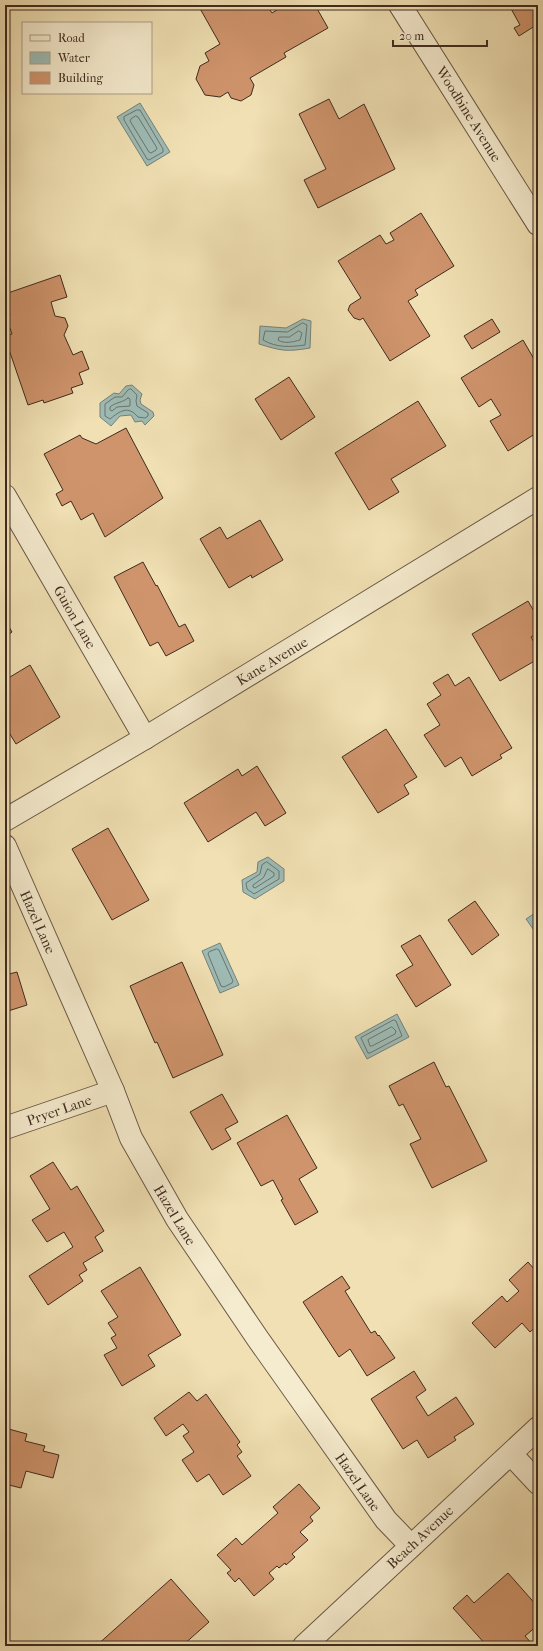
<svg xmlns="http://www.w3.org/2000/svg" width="543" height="1651" viewBox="0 0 543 1651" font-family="'IM FELL French Canon',serif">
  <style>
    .water { fill: #9dbbb5; stroke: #778179 }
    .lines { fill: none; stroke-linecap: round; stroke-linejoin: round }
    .shore { stroke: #6e736a; stroke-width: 1 }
    .building { fill: #cf946c; stroke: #3e2b20 }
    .minor-casing { stroke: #6a5845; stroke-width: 24 }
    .minor { stroke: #f5ebce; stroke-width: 22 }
    .labels { text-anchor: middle; stroke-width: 4; stroke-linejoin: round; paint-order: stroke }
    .street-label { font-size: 14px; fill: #3e2b20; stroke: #f5ebce }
  </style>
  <rect width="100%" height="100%" fill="#f0e0b3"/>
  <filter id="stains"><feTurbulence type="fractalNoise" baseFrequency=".005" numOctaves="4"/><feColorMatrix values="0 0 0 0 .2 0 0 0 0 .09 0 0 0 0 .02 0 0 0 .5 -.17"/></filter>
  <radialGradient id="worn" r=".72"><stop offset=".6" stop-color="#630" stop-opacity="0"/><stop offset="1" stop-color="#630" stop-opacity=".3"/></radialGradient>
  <g class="water">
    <polygon points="140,103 170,152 147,166 117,117"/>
    <path d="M303,319L311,321L310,348C286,352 282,351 259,344L260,326L286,328Z"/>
    <polygon points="132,385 142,394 140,400 141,404 153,412 154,416 145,425 142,421 135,422 131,415 120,416 111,426 100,417 100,403 114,393 119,394 126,386"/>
    <polygon points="268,857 284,869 284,881 255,899 243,892 242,880 257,872 258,862"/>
    <polygon points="538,911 538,936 526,919"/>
    <polygon points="220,943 239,985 220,993 202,951"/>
    <polygon points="397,1014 409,1037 367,1059 355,1037"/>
  </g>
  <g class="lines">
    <g class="shore">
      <polygon points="137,110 140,110 163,149 163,152 149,160 147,159 124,120 124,117"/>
      <polygon points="136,116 138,117 157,148 156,150 151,153 149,152 130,121 131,119"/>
      <path d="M303,323L307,325L305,345C290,347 277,348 263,340L265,331L287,332Z"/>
      <path d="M299,331L302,333L300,340C293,342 284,344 278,340L279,337H289Z"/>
      <path d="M131,389L137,395L136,401L137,406L148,413V416L145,418L138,417C128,405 120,411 110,419L105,416V404L115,397H122L128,390Z"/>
      <path d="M128,398L130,399V406L117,407L112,411L110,410V407C116,402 122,403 128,398Z"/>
      <polygon points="267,862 279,871 279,879 254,894 247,889 246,883 260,874 262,865"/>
      <polygon points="268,869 274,873 274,876 255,888 253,887 253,885 263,878"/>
      <polygon points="217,949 219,950 233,981 232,983 224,987 221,986 208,954 209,952"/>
      <polygon points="394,1020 396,1021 402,1036 370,1053 368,1053 361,1038"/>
      <polygon points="392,1027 396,1031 395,1034 372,1046 370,1046 368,1040"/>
    </g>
  </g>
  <g class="building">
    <polygon points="198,5 277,5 270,10 272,13 285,5 315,5 328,28 284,53 286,57 250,78 254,85 251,95 241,101 231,98 228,92 220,97 205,95 196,79 200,66 209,61 205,53 220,44"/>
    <polygon points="509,5 538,5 538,24 519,36 514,28 520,25"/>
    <polygon points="329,99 339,119 364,104 395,169 318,208 304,180 326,169 299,114"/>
    <polygon points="421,213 454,266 415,290 418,295 408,301 430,336 390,361 363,318 360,320 354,318 348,310 350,305 361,298 338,261 380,235 386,244 394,240 390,233"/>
    <polygon points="60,275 67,297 51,302 55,316 65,318 68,326 64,335 73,355 82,351 89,369 79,373 83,384 71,388 73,393 44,403 43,400 28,405 5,338 5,336 12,334 6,317 10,315 5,301 5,294"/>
    <polygon points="492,319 500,332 472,349 464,336"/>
    <polygon points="523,340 538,366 538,432 508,451 490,421 501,415 491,399 479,407 461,378"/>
    <polygon points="289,377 315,417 281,440 255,399"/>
    <polygon points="418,401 446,446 391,479 399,492 369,510 335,453"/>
    <polygon points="126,428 163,498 105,537 93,513 81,520 71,501 62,506 56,494 63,490 44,454 80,435 82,438 96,444"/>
    <polygon points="260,520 283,560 252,578 251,575 229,588 200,539 220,527 227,539"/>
    <polygon points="143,562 156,586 157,585 179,627 185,624 194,641 166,656 158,642 150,646 114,577"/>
    <polygon points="528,601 538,618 538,633 531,637 538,649 538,659 500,681 472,634"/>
    <polygon points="5,620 12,632 5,637"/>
    <polygon points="30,665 60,717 16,744 5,726 5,680"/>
    <polygon points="448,674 455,686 469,677 512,748 500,755 502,758 472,776 461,757 445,767 424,735 440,725 427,704 441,695 433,683"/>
    <polygon points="386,729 417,777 404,785 409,794 378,813 342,757"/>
    <polygon points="257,766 286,813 265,826 256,812 208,842 184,803 238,769 242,776"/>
    <polygon points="108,828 149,900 112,920 72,849"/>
    <polygon points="475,901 499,935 472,955 448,920"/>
    <polygon points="420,935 451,985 416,1007 396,975 413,965 401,946"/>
    <polygon points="182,962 223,1055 173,1078 157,1042 155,1043 130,986"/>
    <polygon points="17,972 27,1005 5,1012 5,975"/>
    <polygon points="434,1062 446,1087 449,1086 487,1161 432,1188 410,1144 421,1139 403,1104 399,1106 389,1086"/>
    <polygon points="222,1094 238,1122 225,1129 231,1139 212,1150 190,1112"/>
    <polygon points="287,1115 317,1168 299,1179 318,1212 295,1225 281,1200 283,1199 273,1180 261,1186 237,1143"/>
    <polygon points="53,1162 71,1190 77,1186 104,1231 95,1237 103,1251 83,1263 87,1270 79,1275 83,1281 48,1305 29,1276 73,1247 64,1232 47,1242 32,1220 50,1209 30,1176"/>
    <polygon points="528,1262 535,1270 538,1268 538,1325 530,1332 522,1323 495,1348 472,1323 502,1296 507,1302 519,1291 509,1280"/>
    <polygon points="140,1267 181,1335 148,1355 155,1366 122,1386 104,1355 117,1348 111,1338 116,1335 108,1323 118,1317 101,1291"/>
    <polygon points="342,1276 350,1288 345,1291 371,1333 375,1331 378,1336 379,1335 395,1358 367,1376 350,1349 339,1357 303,1302"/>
    <polygon points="414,1371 426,1390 416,1397 428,1416 456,1397 474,1424 454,1437 456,1440 428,1458 417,1440 403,1449 371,1399"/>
    <polygon points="189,1392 197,1401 206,1394 240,1442 237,1445 242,1452 237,1456 251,1476 223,1495 209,1474 197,1482 182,1460 194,1452 183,1436 189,1432 183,1424 166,1436 154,1418"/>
    <polygon points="5,1428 27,1434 25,1441 45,1446 43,1451 59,1455 53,1478 26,1471 21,1488 5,1484"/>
    <polygon points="299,1484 320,1508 310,1517 313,1521 300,1532 308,1540 292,1554 295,1557 286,1565 285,1563 279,1568 277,1566 269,1573 274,1579 254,1596 239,1578 235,1582 227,1573 231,1570 217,1555 236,1538 242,1545 278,1513 273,1507"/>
    <polygon points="508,1573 538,1607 538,1625 525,1636 534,1646 487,1646 453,1608 467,1595 474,1603"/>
    <polygon points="171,1579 209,1622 182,1646 96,1646"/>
  </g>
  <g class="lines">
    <defs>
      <g id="minor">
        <polyline points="400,5 538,224"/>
        <polyline points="5,496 145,738"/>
        <polyline points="5,820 145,738 538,498"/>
        <polyline points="5,846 113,1091 131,1138 177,1219 258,1339 386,1520 411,1546"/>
        <polyline points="5,1128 113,1091"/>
        <polyline points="511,1454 538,1483"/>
        <polyline points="304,1646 538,1428"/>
      </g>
    </defs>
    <use href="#minor" class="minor-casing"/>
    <use href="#minor" class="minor"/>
  </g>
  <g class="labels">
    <g class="street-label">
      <text transform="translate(469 114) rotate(58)" y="5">Woodbine Avenue</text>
      <text transform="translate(75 617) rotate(60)" y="5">Guion Lane</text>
      <text transform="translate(272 661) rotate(-31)" y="5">Kane Avenue</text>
      <text transform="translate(38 922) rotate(66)" y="5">Hazel Lane</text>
      <text transform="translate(59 1110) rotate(-19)" y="5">Pryer Lane</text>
      <text transform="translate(175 1215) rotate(59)" y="5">Hazel Lane</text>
      <text transform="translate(358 1482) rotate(55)" y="5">Hazel Lane</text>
      <text transform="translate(420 1537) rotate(-43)" y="5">Beach Avenue</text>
    </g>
  </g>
  <rect width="543" height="1651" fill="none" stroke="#f0e0b3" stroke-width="20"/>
  <rect x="6" y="6" width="531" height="1639" fill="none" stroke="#3e2b20" stroke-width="2"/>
  <rect x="10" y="10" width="523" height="1631" fill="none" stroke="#3e2b20"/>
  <rect x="22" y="22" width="130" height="72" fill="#f5ebce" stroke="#ac9e88"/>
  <rect x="30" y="35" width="20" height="6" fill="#f5ebce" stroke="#ac9e88"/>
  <text x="58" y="42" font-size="12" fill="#3e2b20">Road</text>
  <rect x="30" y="52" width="20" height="12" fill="#9dbbb5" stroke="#ac9e88"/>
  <text x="58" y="62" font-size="12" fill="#3e2b20">Water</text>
  <rect x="30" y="72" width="20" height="12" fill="#cf946c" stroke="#ac9e88"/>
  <text x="58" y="82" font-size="12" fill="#3e2b20">Building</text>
  <path d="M393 40v6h94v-6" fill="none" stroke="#3e2b20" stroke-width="2"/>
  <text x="399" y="40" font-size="12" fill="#3e2b20" stroke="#f5ebce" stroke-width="3" paint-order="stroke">20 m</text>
  <rect width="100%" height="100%" filter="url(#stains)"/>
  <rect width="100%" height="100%" fill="url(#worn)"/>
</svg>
